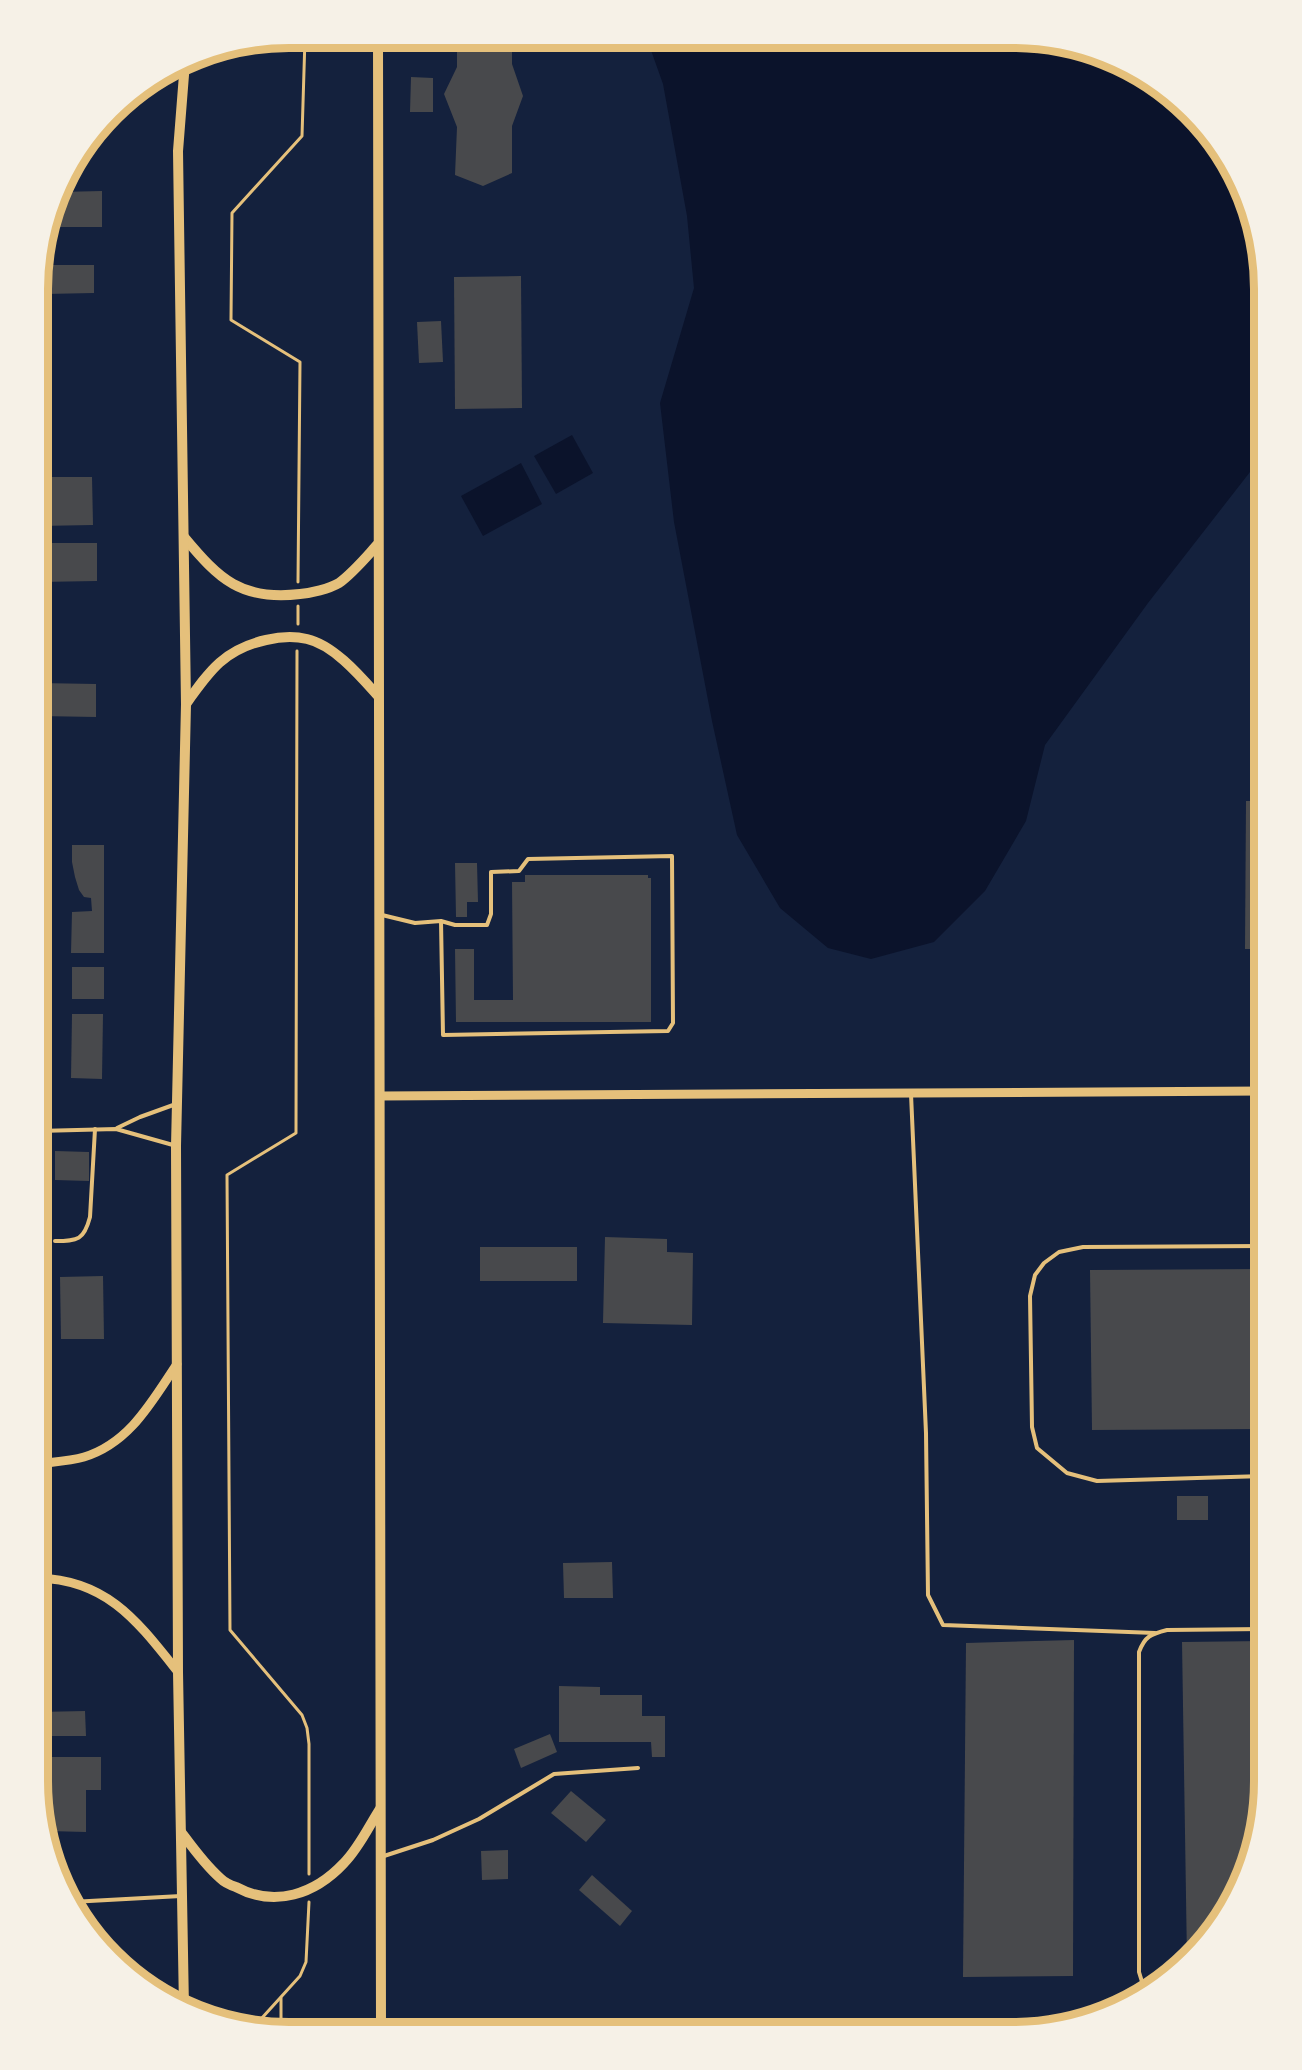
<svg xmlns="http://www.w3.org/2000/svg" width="1302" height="2070" viewBox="0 0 1302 2070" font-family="'Golos Text',sans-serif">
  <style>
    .water { fill: #0b132b }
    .building { fill: #48494c }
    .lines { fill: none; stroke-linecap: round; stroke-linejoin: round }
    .path { stroke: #e5c07b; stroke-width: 3 }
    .service { stroke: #e5c07b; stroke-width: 4 }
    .tertiary { stroke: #e5c07b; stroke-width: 9 }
    .secondary { stroke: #e5c07b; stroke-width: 10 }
    .rim { fill: none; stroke: #e5c07b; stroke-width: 8 }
  </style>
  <rect width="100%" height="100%" fill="#14213d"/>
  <g class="water">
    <polygon points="647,39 1046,40 1109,57 1166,89 1212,136 1245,193 1264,289 1264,454 1148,603 1045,745 1026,821 985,891 934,942 871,959 828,948 780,908 737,835 712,721 674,522 660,403 694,288 687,216 663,84"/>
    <polygon points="572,435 593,473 556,494 534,456"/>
    <polygon points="521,463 542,504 483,536 461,496"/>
  </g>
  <g class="building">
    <polygon points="457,38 512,38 512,64 523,96 512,126 512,173 483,186 455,175 457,127 444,94 457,67"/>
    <polygon points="411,77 433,78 433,112 410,112"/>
    <polygon points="102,191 102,227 49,227 59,192"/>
    <polygon points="45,239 46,265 94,265 94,293 45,294 45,317 40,317 40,257"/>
    <polygon points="521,276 522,408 455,409 454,277"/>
    <polygon points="441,321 443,362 419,363 417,322"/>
    <polygon points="39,477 92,477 93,525 39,526"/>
    <polygon points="39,543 97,543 97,581 39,582"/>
    <polygon points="39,683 96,684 96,717 39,716"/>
    <polygon points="1246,801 1264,801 1264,949 1245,949"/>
    <polygon points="72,845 104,845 104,953 71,953 72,912 92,911 91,898 84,897 79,890 75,877 72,862"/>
    <polygon points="455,863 477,863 478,902 467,902 467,917 456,917"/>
    <polygon points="525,875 648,875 648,878 651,878 651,1022 456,1022 455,949 474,949 474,1000 513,1000 512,882 525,882"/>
    <rect x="72" y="967" width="32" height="32"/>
    <polygon points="72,1014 103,1014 102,1079 71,1078"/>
    <polygon points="55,1151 89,1152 89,1181 55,1180"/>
    <rect x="38" y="1186" width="13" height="61"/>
    <polygon points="605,1237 667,1239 667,1252 693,1253 692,1325 603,1323"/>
    <rect x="480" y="1247" width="97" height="34"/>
    <polygon points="1264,1269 1264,1429 1092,1430 1090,1270"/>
    <polygon points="103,1276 104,1339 61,1339 60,1277"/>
    <rect x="1260" y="1438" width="4" height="26"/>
    <rect x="1177" y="1496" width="31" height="24"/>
    <polygon points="612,1562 613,1598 564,1598 563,1563"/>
    <polygon points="1074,1640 1073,1976 963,1977 966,1643"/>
    <polygon points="1264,1641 1264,1798 1251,1862 1222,1921 1187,1960 1182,1642"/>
    <polygon points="559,1686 600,1687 600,1695 642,1695 642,1716 665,1716 665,1757 652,1757 651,1742 559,1742"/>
    <polygon points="85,1711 86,1736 38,1736 38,1712"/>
    <polygon points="550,1734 557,1752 521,1768 514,1749"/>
    <polygon points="38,1757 101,1757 101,1790 86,1790 86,1832 48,1831 38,1781"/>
    <polygon points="571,1791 606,1820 586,1842 551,1813"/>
    <polygon points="508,1850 508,1879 482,1880 481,1851"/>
    <polygon points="592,1875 632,1911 620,1926 579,1890"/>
  </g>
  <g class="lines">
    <g class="path">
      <polyline points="298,582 300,362 231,320 232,213 302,136 305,38"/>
      <polyline points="298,624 298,606"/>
      <polyline points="297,651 296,1133 227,1175 230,1630 302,1715 307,1728 309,1744 309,1874"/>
      <polyline points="281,1998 281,2030"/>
      <polyline points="252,2029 300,1976 306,1962 309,1902"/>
    </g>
    <g class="service">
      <polyline points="382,915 415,923 441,921 455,925 487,925 491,914 491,872 519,871 528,859 672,856 673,1023 668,1031 443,1035 441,921"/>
      <polyline points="911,1094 926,1433 928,1595 943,1625 1155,1633"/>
      <polyline points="117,1128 140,1117 176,1104"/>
      <polyline points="38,1131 116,1129 173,1145"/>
      <path d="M55,1241C78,1241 84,1240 90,1217L95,1129"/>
      <polyline points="1264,1476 1097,1481 1067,1473 1037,1448 1032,1427 1030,1296 1035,1275 1044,1263 1059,1252 1083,1247 1264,1246"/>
      <polyline points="384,1856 433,1840 479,1819 554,1774 638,1768"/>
      <polyline points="71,1902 181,1896"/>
      <path d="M1147,1990L1143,1985L1139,1972V1652C1145,1636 1151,1634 1167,1630L1264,1629"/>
    </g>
    <g class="tertiary">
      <polyline points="380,1096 1264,1091"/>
      <path d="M38,1464C53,1462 70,1461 84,1457C130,1443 152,1401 177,1364"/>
      <path d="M38,1578C108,1580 138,1622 178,1672"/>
    </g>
    <g class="secondary">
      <polyline points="378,38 381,2031"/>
      <path d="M184,537C219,579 241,601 300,594C311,593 329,589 339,583C354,572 366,557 378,544"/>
      <path d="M186,704C210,670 225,649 266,640C279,637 294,636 307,639C334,645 361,677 378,696"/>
      <path d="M181,1832C193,1848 205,1865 220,1878C224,1882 230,1885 236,1887C275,1908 315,1894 344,1863C359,1848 369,1826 380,1809"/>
      <polyline points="184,2008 178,1672 176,1146 186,704 178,151 185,62"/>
    </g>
  </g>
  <path d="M0 0H1302V2070H0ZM289 48H1013A241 241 0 0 1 1254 289V1781A241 241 0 0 1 1013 2022H289A241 241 0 0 1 48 1781V289A241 241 0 0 1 289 48Z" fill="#f6f1e7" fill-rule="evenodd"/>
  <path class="rim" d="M289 48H1013A241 241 0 0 1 1254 289V1781A241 241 0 0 1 1013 2022H289A241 241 0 0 1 48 1781V289A241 241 0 0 1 289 48Z"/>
</svg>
